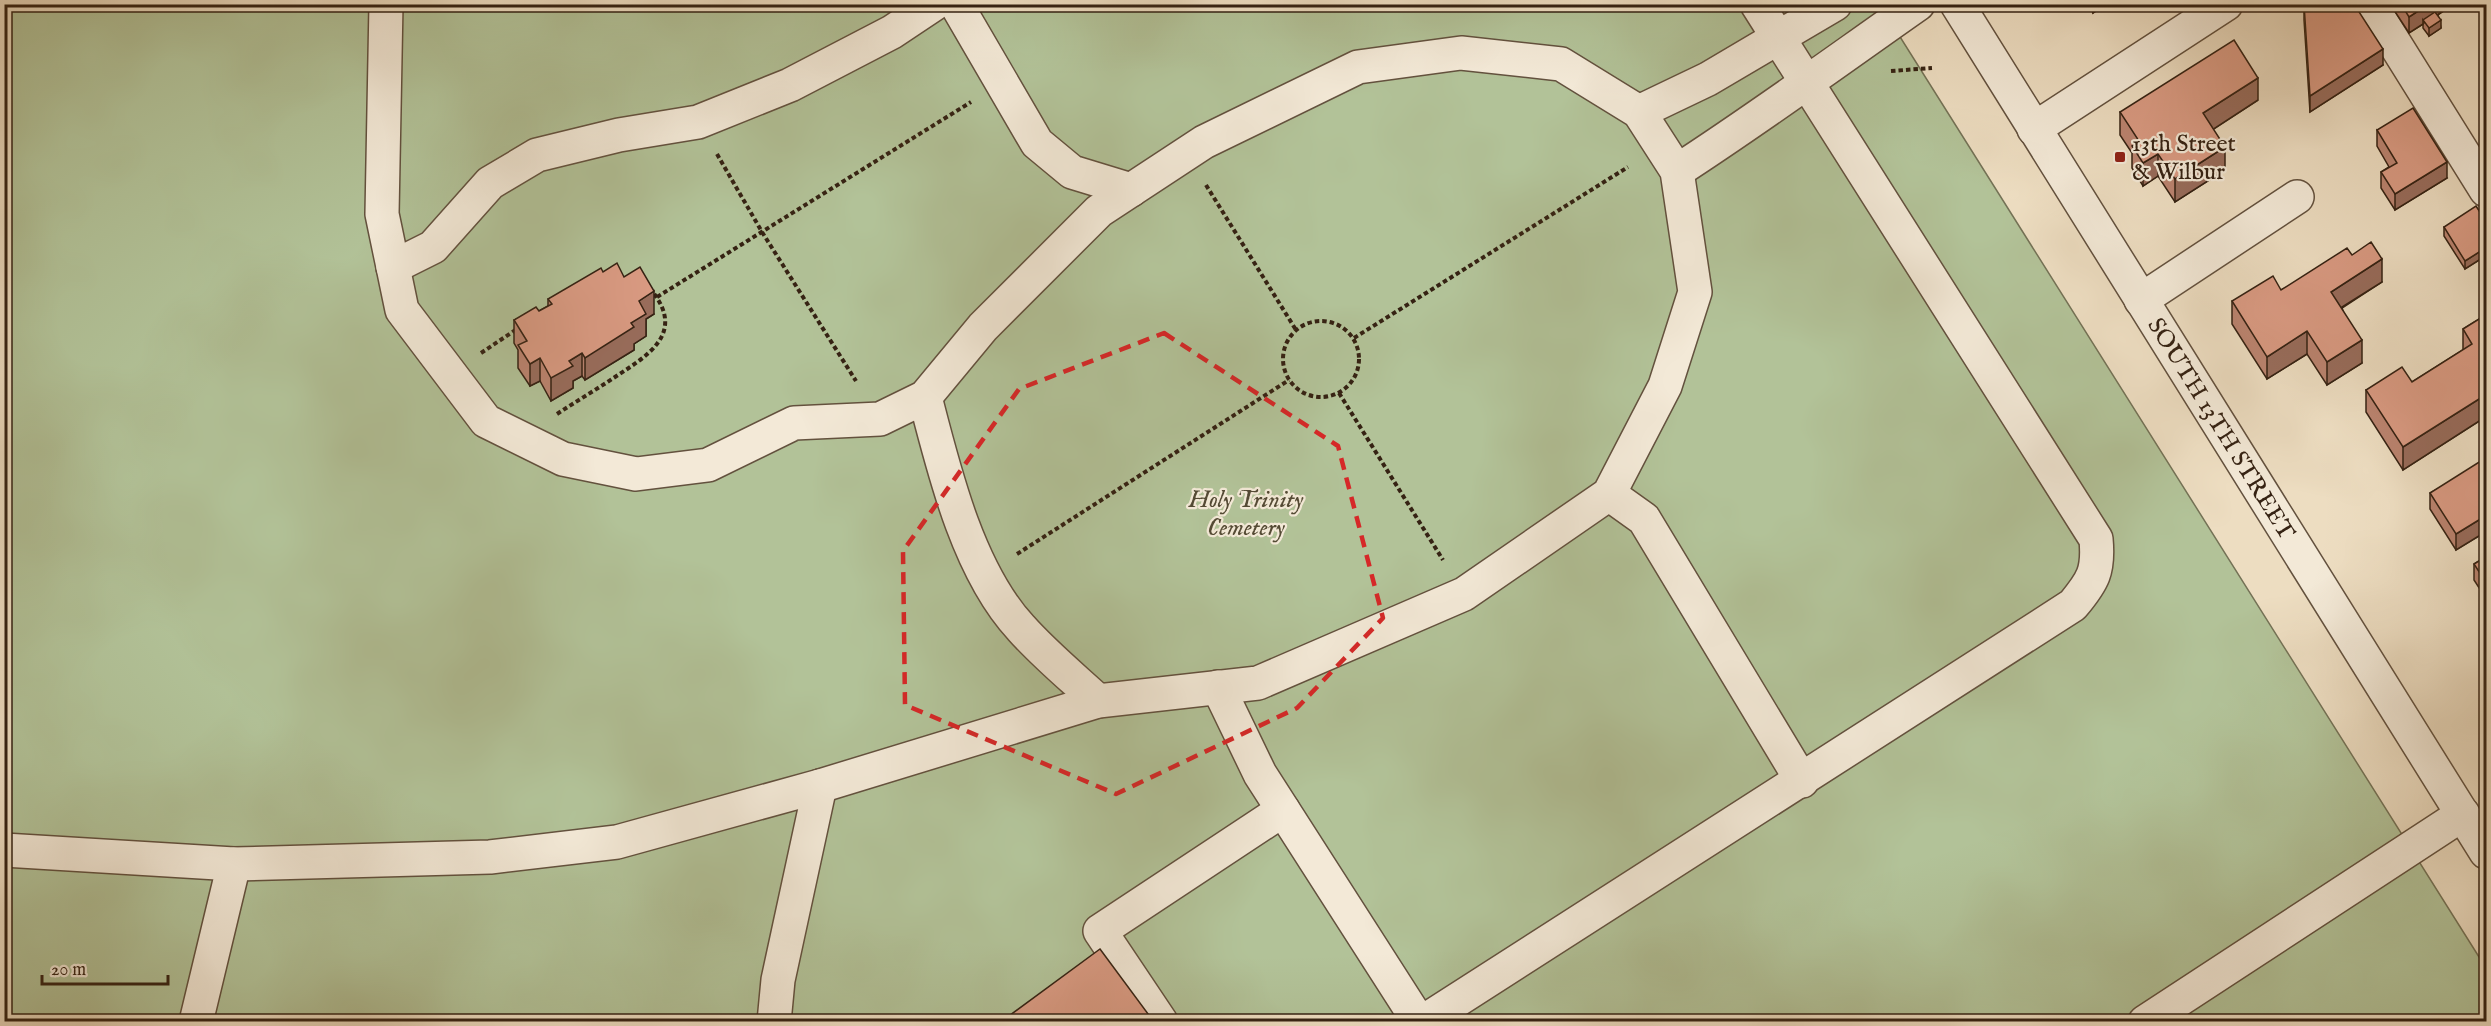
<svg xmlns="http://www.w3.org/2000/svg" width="2491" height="1026" viewBox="0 0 2491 1026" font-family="'IM FELL English',serif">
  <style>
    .green { fill: #b2c298; stroke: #747256; stroke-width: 1.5 }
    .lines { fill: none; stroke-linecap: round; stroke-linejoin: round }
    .minor-casing { stroke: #63513e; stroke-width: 36 }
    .path { stroke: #352213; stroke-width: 4; stroke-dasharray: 4.5 3; stroke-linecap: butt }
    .minor { stroke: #f3e9d7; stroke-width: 33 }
    .wall { fill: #bb8470; stroke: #352213; stroke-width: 1.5 }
    .shaded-wall { fill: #986c5b; stroke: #352213; stroke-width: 1.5 }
    .building { fill: #d99a82; stroke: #352213; stroke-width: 1.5 }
    .marked { fill: none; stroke: #d62828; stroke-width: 4.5; stroke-dasharray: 12 8; stroke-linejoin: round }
    .poi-dot { fill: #8f2418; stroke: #f3e9d7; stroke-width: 2 }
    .labels { text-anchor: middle; stroke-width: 4.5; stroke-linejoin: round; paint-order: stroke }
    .poi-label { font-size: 24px; fill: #352213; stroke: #f3e9d7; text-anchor: start }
    .street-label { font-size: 24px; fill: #352213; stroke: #f3e9d7 }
    .park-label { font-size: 24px; font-style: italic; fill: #544a34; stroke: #f3e9d7 }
  </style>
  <rect width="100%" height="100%" fill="#edddc1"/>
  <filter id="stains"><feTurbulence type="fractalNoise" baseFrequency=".00333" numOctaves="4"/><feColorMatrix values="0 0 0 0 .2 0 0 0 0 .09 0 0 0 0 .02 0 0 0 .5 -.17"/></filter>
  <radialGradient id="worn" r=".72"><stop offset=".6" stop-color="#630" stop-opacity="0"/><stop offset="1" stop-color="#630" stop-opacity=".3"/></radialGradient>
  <polygon class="green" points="9,5 1880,5 2486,968 2486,1021 5,1021 4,170"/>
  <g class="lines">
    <defs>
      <g id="minor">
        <polyline points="956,4 1037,143 1072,172 1131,190"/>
        <path id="s1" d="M1957,4L2486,852"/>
        <polyline points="2370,4 2486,190"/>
        <polyline points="1639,112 1708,79 1835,4"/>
        <polyline points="2034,129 2226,4"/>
        <path d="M1677,171C1759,118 1838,60 1918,4"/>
        <polyline points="393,267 433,247 490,183 537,155 619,135 698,122 790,85 892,32 934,4"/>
        <polyline points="2141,300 2297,197"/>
        <path d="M925,397C944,471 968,571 1021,628C1044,654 1072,677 1098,701"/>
        <polyline points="1609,494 1644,519 1802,781"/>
        <polyline points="1218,687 1260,774 1419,1022"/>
        <polyline points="4,850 234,864 490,857 617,842 820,786 1098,701 1258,683 1464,594 1609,494 1665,386 1695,292 1677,171 1639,112 1561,64 1461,53 1358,67 1204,142 1099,211 983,327 925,397 880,419 794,423 708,465 636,474 563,459 486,421 402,310 382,214 386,4"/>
        <polyline points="196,1022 234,864"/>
        <polyline points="774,1022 778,980 820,786"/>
        <polyline points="1161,1022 1100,931 1283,810"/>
        <path d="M1423,1022L2073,605C2093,581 2099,571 2096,539L1757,4"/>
        <polyline points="2145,1022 2463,814"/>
      </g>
    </defs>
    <use href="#minor" class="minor-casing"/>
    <g class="path">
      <polyline points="1891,71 1932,68"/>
      <polyline points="717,154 762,232 856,381"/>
      <polyline points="1206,185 1296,330"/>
      <polyline points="657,297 971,102"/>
      <circle cx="1321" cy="359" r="38"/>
      <polyline points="1354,338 1628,167"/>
      <polyline points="481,353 517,329"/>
      <polyline points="1339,393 1443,560"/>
      <path d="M557,414C575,402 594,391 612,379C645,357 687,335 652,291"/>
      <polyline points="1017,554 1289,380"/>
    </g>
    <use href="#minor" class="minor"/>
  </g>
  <g class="wall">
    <polygon points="2088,4 2106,4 2093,13"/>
    <polygon points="2304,4 2383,65 2310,112 2304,20"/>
    <polygon points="2390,4 2454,4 2438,15 2441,28 2429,36 2423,28 2423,24 2409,33"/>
    <polygon points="2258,100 2213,129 2225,170 2175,202 2158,176 2143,186 2132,168 2132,153 2120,135 2120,112"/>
    <polygon points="2487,121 2487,136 2484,131 2484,123"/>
    <polygon points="2377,130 2447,178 2395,210 2381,188 2381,172 2389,167 2377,146"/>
    <polygon points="2487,223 2487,255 2465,269 2444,236 2444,227"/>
    <polygon points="2352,255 2382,282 2342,308 2362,363 2327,385 2307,354 2267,379 2232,324 2232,301 2281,290"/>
    <polygon points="624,277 654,314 646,319 646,336 634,344 634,350 585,380 582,376 573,381 573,388 551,401 540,381 530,386 518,368 518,350 514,343 514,320 539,311 548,306 548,299"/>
    <polygon points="2487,314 2487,416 2403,470 2366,412 2366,390 2412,382 2463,350 2463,329"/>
    <polygon points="2487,462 2487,531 2456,550 2430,509 2430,493"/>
    <polygon points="2487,556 2487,600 2474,580 2474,564"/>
  </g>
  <g class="shaded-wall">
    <polygon points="2093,4 2106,4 2093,13"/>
    <polygon points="2429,4 2454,4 2425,23 2423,20 2423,24 2409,33 2409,17"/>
    <polygon points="2441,20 2441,28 2429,36 2429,28"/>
    <polygon points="2383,49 2383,65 2310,112 2310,96"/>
    <polygon points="2258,78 2258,100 2203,136 2203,113"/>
    <polygon points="2225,147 2225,170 2175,202 2175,179"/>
    <polygon points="2158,154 2158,176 2143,186 2143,163"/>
    <polygon points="2447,162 2447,178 2395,210 2395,194"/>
    <polygon points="2487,247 2487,255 2465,269 2465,261"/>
    <polygon points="2382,259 2382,282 2331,314 2331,292"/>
    <polygon points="654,291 654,314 646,319 646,336 634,344 634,350 585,380 585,358 631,323 639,301"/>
    <polygon points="2307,331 2307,354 2267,379 2267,357"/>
    <polygon points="2362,340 2362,363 2327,385 2327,362"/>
    <polygon points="582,353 582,376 573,381 573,388 551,401 551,378 569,361"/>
    <polygon points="540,358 540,381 530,386 530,364"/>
    <polygon points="2487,394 2487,416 2403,470 2403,447"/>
    <polygon points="2487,515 2487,531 2456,550 2456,534"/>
  </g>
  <g class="building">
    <polygon points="2304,4 2354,4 2383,49 2310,96"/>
    <polygon points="2401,4 2429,4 2409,17"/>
    <polygon points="2435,12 2441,20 2429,28 2423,20"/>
    <polygon points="2234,40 2258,78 2203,113 2225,147 2175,179 2158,154 2143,163 2132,146 2139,141 2120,112"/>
    <polygon points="2413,108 2447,162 2395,194 2381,172 2397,163 2377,130"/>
    <polygon points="2476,206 2487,223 2487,247 2465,261 2444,227"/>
    <polygon points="2371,242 2382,259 2331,292 2362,340 2327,362 2307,331 2267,357 2232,301 2273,276 2281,290 2347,248 2352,255"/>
    <polygon points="617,263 624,277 640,267 654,291 639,301 646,314 631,323 634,327 585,358 582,353 569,361 573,366 551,378 540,358 530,364 518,345 527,341 514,320 536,307 539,311 552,304 548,299 601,268 603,272"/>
    <polygon points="2487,314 2487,394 2403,447 2366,390 2402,367 2412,382 2472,344 2463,329"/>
    <polygon points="2484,459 2487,462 2487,515 2456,534 2430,493"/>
    <polygon points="2487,556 2487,584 2474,564"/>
    <polygon points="1100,949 1154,1022 1002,1022 1002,1021"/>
  </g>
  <path class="marked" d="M1164,333L1338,446L1383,618L1297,708L1116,794L905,705L903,551L1019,389Z"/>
  <rect class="poi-dot" x="2114" y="151" width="12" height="12" rx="3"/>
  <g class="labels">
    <g class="poi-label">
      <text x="2132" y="151">13th Street<tspan x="2132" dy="28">&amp; Wilbur</tspan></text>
    </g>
    <g class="street-label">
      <text dy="8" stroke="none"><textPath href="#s1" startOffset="500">SOUTH 13TH STREET</textPath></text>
    </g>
    <g class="park-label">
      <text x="1246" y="507">Holy Trinity<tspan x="1246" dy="28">Cemetery</tspan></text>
    </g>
  </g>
  <rect width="2491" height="1026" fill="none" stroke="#edddc1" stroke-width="24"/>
  <rect x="6" y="6" width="2479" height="1014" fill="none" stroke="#352213" stroke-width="3"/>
  <rect x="12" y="12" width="2467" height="1002" fill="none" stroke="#352213" stroke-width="1.5"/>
  <path d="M42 975v9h126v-9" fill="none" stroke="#352213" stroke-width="3"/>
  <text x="51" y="975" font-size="18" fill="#352213" stroke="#f3e9d7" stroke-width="4.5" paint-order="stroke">20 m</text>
  <rect width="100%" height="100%" filter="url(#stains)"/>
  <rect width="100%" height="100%" fill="url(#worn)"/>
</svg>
